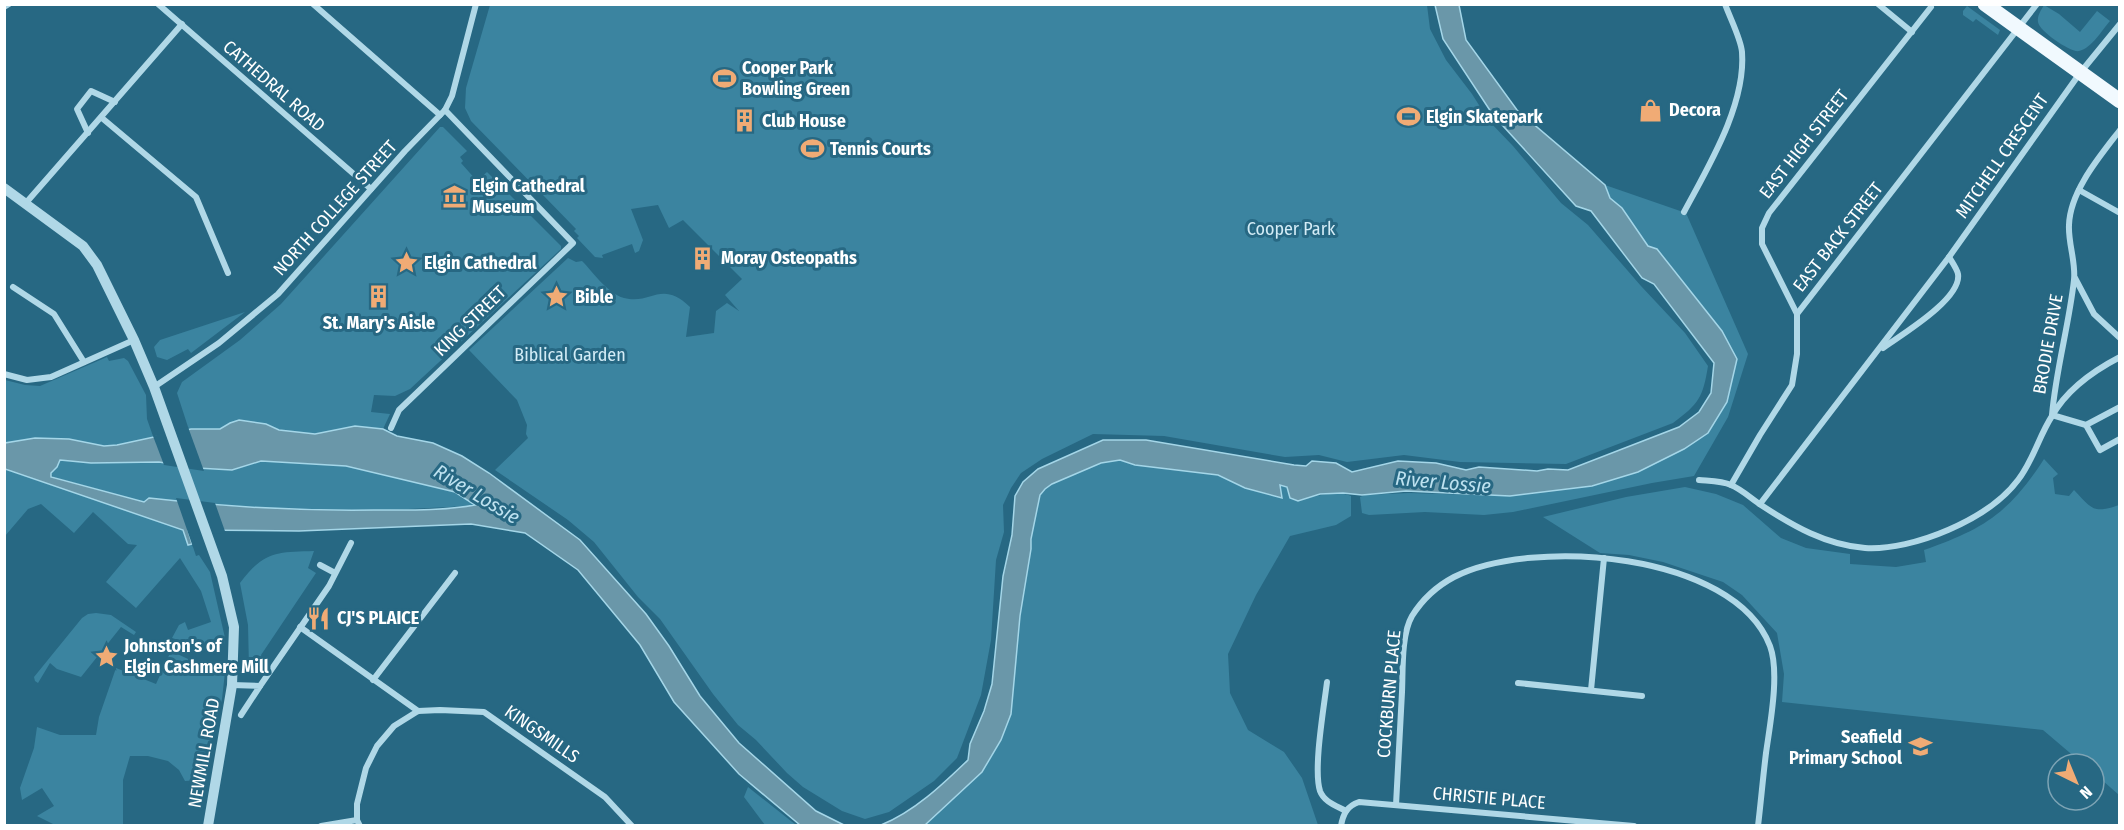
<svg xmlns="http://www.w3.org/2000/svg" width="2124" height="830" viewBox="0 0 2124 830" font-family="'Fira Sans Condensed',sans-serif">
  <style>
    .green { fill: #3b84a0 }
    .water { fill: #6a97a9; stroke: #a4d6e8; stroke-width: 1.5; fill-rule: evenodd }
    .pier { fill: #276883 }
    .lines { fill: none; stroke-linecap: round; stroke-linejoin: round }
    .minor { stroke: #b0d8e7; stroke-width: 6 }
    .tertiary { stroke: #b0d8e7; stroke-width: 10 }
    .primary { stroke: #f1f9fe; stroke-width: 15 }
    .labels { text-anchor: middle; stroke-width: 6; stroke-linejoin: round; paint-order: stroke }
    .poi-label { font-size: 18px; font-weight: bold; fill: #fff; stroke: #276883; text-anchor: start }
    .street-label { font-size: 18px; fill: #fff; stroke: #276883 }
    .park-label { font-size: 18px; fill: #d3ecf6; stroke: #276883 }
    .water-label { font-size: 20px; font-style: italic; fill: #bee2f0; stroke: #276883 }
  </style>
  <rect width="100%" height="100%" fill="#276883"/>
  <g class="green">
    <path d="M490,5H1427L1430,29L1446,60L1472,94L1489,121L1513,146L1561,203L1588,225L1641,286L1685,333L1708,366C1703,397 1699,404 1673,423L1566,464L1460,462L1404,455L1347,462L1319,455L1285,457L1164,436L1093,434L1042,459L1021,473L1011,488L1003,505L1004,532L996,560L991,640L981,695L957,758L934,781L889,812L865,819L842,811L803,787L787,773L756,740L738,725L713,694L660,619L638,597L594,542L568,520L495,470L528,438L526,434L527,425L517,400L469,350L568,258L576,262L582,261C594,273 607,293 624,298C652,305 661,279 690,307L686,337L714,333L716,311L727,303L739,311L725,295L742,279L683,220L669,228L658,205L631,209L643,240L639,251L635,253L632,244L602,255L603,258L595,257L577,238L579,236L574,231L576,229L471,121L465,108L466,88Z"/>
    <path d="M2044,5L2059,14L2080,32L2097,11L2110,21C2102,30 2092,48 2079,51C2071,53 2039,31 2038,22C2037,16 2041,10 2044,5Z"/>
    <polygon points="1967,6 2000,30 1998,35 1976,19 1973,22 1963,15 1963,11"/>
    <polygon points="440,127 443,127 467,151 460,157 463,161 461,163 477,181 487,172 561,246 561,249 410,389 395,396 374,395 371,412 390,414 383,429 355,426 315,434 279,430 266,424 230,423 220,429 189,430 177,393 182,382 240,340 281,304"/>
    <polygon points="1605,185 1686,213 1748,354 1728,417 1694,476 1652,483 1513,512 1484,515 1425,512 1369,515 1362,513 1360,497 1365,495 1409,493 1510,496 1708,433 1722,331 1648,246 1622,208 1610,198"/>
    <polygon points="245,312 191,353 188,349 167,360 157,357 154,347 160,340"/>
    <polygon points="107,357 109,361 124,358 128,361 146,395 147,419 154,439 117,445 104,446 69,439 35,438 5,443 5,380 25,385 40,386"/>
    <path d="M2044,459L2058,474L2053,478L2055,494L2069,496L2074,490C2092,509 2093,514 2119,505V795L2094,773V764H2083L2043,730L1782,702L1784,674L1777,633L1742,595L1723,582L1663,562L1629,555L1600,553L1543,517L1626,497L1685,487L1716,494L1743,505L1781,538L1806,548L1850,554V564L1896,567L1926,562L1924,550C1984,529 2009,513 2044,459Z"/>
    <path d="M60,460L91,463L159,462L197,468L232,470L261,461L346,466L455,492L475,505C367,514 257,511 149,498L144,502L53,477L51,473Z"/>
    <path d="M1120,460L1135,465L1218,475L1245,488L1281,497L1280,485L1287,487L1298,501C1314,496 1336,490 1351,496V516L1336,525L1290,536L1256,595L1228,654L1230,693L1248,730L1284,752L1302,778L1318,825L925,826L982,772L1001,740L1011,714L1020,616L1031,549C1031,537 1035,504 1041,494C1047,482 1089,465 1102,462C1108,461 1114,461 1120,460Z"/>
    <polygon points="4,469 184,530 188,545 192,544 196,556 199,555 210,572 225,638 224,645 220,648 209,650 172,638 179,625 185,622 188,630 211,622 201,591 180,558 136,608 106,582 137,545 128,544 93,512 74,533 41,504 28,509 5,536"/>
    <path d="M314,551L308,568L316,573L261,655L264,665L249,667L248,625L240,583C264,551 277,552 314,551Z"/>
    <polygon points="96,613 111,615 136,632 134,635 121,627 81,677 57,669 50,663 38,683 35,681 34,677 82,618 88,614"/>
    <polygon points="171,651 203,666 222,669 225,672 222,699 201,780 185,781 179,770 168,761 148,756 130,756 123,780 123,824 120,825 55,825 37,816 54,806 42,788 22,800 20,788 34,748 37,727 60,735 96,735 99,717 116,668 156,684"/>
    <polygon points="748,787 796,825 765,825 744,797"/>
  </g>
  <g class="water">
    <path d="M1435,5H1459L1466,40L1517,110L1605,185L1610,198L1622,208L1648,246L1657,249L1722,331L1737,359L1727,402L1708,433L1684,449L1638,472L1592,486L1510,496L1406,491L1362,495L1343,493L1320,494L1298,501L1290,498L1287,487L1280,485L1282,498L1245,488L1218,475L1135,465L1120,460L1101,463L1052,484L1045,489L1040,495L1031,539V549L1020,616L1011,714L1001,740L982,772L925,825H881C914,812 943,784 968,760L970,744L984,711L992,684L1003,576L1012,535L1015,496L1023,482L1038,469L1103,440H1146L1294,465L1306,466L1312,461L1336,463L1352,472L1398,461L1436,463L1466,470L1479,467L1537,471L1548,469L1568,470L1679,427L1699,412L1711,393L1714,363L1654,284L1642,278L1591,211L1576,206L1493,115L1443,39Z"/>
    <path d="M239,420L266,424L279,430L315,434L355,426L383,429L397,436L433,443L462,456L489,473L580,540L646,614L669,646L700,696L739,743L816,811L844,825H800L739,774L674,702L640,645L578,570L525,533L471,524L299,531L188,530L192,544L188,545L183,530L5,469V443L35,438L69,439L104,446L117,445L191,429H220L230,423ZM60,460L91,463L159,462L197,468L232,470L261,461L346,466L455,492L475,505C442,511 407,510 374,510C298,511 224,507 149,498L144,502L51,477V473L57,467Z"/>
  </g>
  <g class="pier">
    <polygon points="188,427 204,471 164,465 153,436"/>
    <polygon points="176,498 215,503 226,534 192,533 195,543 193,547"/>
  </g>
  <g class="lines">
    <g class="minor">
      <polyline points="158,4 371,189"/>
      <polyline points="313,4 440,115"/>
      <polyline points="1878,4 1912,32"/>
      <polyline points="4,7 9,4"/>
      <polyline points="102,118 196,197 228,273"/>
      <path d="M2120,130C2100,156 2070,191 2069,225C2068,243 2076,262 2074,280C2069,325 2056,369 2052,415L2086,425L2120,407"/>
      <polyline points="88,133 77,109 91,91 115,102"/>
      <polyline points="2079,190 2120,213"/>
      <polyline points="25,204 182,24"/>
      <path d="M1684,212C1708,167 1746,105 1742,52C1741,39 1730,18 1725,4"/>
      <polyline points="2075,278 2094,314 2120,338"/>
      <polyline points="13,287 54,314 84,362"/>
      <polyline points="1797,314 1762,244 1762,228 1769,213 1931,7"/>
      <path d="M1883,348C1901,335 1962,299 1958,274C1957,269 1952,262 1949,257"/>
      <polyline points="4,374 27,380 51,377 134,340"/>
      <polyline points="154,387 219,343 278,294 405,151 445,110 452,96 476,4"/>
      <polyline points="2086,425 2100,450 2120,439"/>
      <polyline points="391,428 399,410 573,243 445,110"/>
      <path d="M1699,480C1709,481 1722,481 1731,485C1741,489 1752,499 1761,505C1793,526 1826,545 1865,548C1913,551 1989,519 2018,480C2033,461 2039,436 2052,416C2067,389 2093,371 2120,357"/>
      <polyline points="1731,485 1760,435 1792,385 1797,354 1797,314 2037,4"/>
      <polyline points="1760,504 1949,257 2080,73 2120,24"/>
      <polyline points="320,565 335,573"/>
      <polyline points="300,627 418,711"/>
      <polyline points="373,680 455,573"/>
      <path d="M1327,682C1324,707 1313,769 1320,791C1324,802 1337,806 1346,811"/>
      <polyline points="1518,683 1642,696"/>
      <polyline points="232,685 260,686 241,715"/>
      <polyline points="260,686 329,586 351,543"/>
      <polyline points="1591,690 1604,558"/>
      <path d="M1396,805C1398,767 1400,730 1402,692C1403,671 1401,635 1412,616C1422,600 1437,586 1454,577C1532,537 1734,552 1770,646C1780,673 1770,724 1766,753C1763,777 1761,801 1758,826"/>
      <polyline points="321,826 357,820"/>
      <polyline points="360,826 357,820 357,804 366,768 377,746 394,726 418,711 440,710 484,712 605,797 632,826"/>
      <path d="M1341,826C1343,814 1347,806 1359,802L1634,826"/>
    </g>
    <polyline class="tertiary" points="4,188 83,246 97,265 134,340 154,387 222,576 234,627 232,685 208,826"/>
    <polyline class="primary" points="1985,4 2120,101"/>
  </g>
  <defs>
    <symbol id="stadium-bare" viewBox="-9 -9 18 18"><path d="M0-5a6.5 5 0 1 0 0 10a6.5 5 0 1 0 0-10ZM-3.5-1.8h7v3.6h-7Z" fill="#f0ab75" stroke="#276883" stroke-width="2.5" paint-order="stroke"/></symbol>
    <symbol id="shop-bare" viewBox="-9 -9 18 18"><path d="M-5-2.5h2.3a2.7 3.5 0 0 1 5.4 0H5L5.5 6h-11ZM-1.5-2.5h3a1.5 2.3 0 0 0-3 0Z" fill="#f0ab75" stroke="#276883" stroke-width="2.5" paint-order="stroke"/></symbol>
    <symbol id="building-bare" viewBox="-9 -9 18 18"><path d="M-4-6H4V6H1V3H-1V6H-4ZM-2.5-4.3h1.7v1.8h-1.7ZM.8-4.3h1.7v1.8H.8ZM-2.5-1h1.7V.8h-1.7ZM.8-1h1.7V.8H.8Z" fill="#f0ab75" stroke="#276883" stroke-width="2.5" paint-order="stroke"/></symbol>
    <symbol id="museum-bare" viewBox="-9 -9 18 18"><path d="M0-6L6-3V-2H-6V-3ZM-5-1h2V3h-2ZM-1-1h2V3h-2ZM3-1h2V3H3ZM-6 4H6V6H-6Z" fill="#f0ab75" stroke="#276883" stroke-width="2.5" paint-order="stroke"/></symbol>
    <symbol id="sight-bare" viewBox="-9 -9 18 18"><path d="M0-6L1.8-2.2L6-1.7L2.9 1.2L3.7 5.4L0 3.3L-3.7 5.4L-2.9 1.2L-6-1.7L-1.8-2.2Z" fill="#f0ab75" stroke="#276883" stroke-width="2.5" paint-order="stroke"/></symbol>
    <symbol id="restaurant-bare" viewBox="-9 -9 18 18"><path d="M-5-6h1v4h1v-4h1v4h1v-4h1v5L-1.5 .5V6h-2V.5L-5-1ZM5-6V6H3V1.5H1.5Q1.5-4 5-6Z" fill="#f0ab75" stroke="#276883" stroke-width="2.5" paint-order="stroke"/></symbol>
    <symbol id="school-bare" viewBox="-9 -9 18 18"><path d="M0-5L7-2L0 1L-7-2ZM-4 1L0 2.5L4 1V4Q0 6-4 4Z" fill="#f0ab75" stroke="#276883" stroke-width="2.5" paint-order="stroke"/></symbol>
  </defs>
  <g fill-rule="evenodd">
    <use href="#stadium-bare" x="708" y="62" width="33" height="33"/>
    <use href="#shop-bare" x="1634" y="94" width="33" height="33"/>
    <use href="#stadium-bare" x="1392" y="100" width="33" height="33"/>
    <use href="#building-bare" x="728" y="104" width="33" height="33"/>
    <use href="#stadium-bare" x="796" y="132" width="33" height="33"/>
    <use href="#museum-bare" x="438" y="180" width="33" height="33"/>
    <use href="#building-bare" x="686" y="242" width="33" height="33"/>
    <use href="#sight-bare" x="390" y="246" width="33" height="33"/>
    <use href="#building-bare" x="362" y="280" width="33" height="33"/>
    <use href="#sight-bare" x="540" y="280" width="33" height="33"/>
    <use href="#restaurant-bare" x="302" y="602" width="33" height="33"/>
    <use href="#sight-bare" x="90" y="640" width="33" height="33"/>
    <use href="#school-bare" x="1904" y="730" width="33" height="33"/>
  </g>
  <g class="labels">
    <g class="poi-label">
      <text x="742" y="74">Cooper Park<tspan x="742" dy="21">Bowling Green</tspan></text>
      <text x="1669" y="116">Decora</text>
      <text x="1426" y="123">Elgin Skatepark</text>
      <text x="762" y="127">Club House</text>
      <text x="830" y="155">Tennis Courts</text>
      <text x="472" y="192">Elgin Cathedral<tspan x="472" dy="21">Museum</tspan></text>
      <text x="721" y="264">Moray Osteopaths</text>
      <text x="424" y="269">Elgin Cathedral</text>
      <text x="575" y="303">Bible</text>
      <text x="379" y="329" text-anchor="middle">St. Mary's Aisle</text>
      <text x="337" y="624">CJ'S PLAICE</text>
      <text x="124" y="652">Johnston's of<tspan x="124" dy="21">Elgin Cashmere Mill</tspan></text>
      <text x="1902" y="743" text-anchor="end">Seafield<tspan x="1902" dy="21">Primary School</tspan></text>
    </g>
    <g class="street-label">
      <text transform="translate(274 86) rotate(41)" y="6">CATHEDRAL ROAD</text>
      <text transform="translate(1804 144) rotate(-52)" y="6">EAST HIGH STREET</text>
      <text transform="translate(2002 156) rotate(-55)" y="6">MITCHELL CRESCENT</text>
      <text transform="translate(335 208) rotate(-48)" y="6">NORTH COLLEGE STREET</text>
      <text transform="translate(1838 237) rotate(-52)" y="6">EAST BACK STREET</text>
      <text transform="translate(470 321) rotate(-44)" y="6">KING STREET</text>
      <text transform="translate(2048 344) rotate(-80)" y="6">BRODIE DRIVE</text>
      <text transform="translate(1389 694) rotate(-85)" y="6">COCKBURN PLACE</text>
      <text transform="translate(542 734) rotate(35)" y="6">KINGSMILLS</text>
      <text transform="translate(204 753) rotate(-80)" y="6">NEWMILL ROAD</text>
      <text transform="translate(1489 798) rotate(5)" y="6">CHRISTIE PLACE</text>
    </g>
    <g class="park-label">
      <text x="1291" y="235">Cooper Park</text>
      <text x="570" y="361">Biblical Garden</text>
    </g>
    <g class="water-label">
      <text transform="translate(1443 482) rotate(5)" y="7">River Lossie</text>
      <text transform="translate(477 494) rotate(31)" y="7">River Lossie</text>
    </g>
  </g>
  <rect width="2124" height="830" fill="none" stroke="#ffffff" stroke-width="12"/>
  <g transform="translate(2076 782) rotate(137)"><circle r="28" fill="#276883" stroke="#7da4b5" stroke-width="1.5"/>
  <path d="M0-4.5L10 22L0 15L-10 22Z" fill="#f0ab75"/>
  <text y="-9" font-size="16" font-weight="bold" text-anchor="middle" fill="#ffffff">N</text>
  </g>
</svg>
